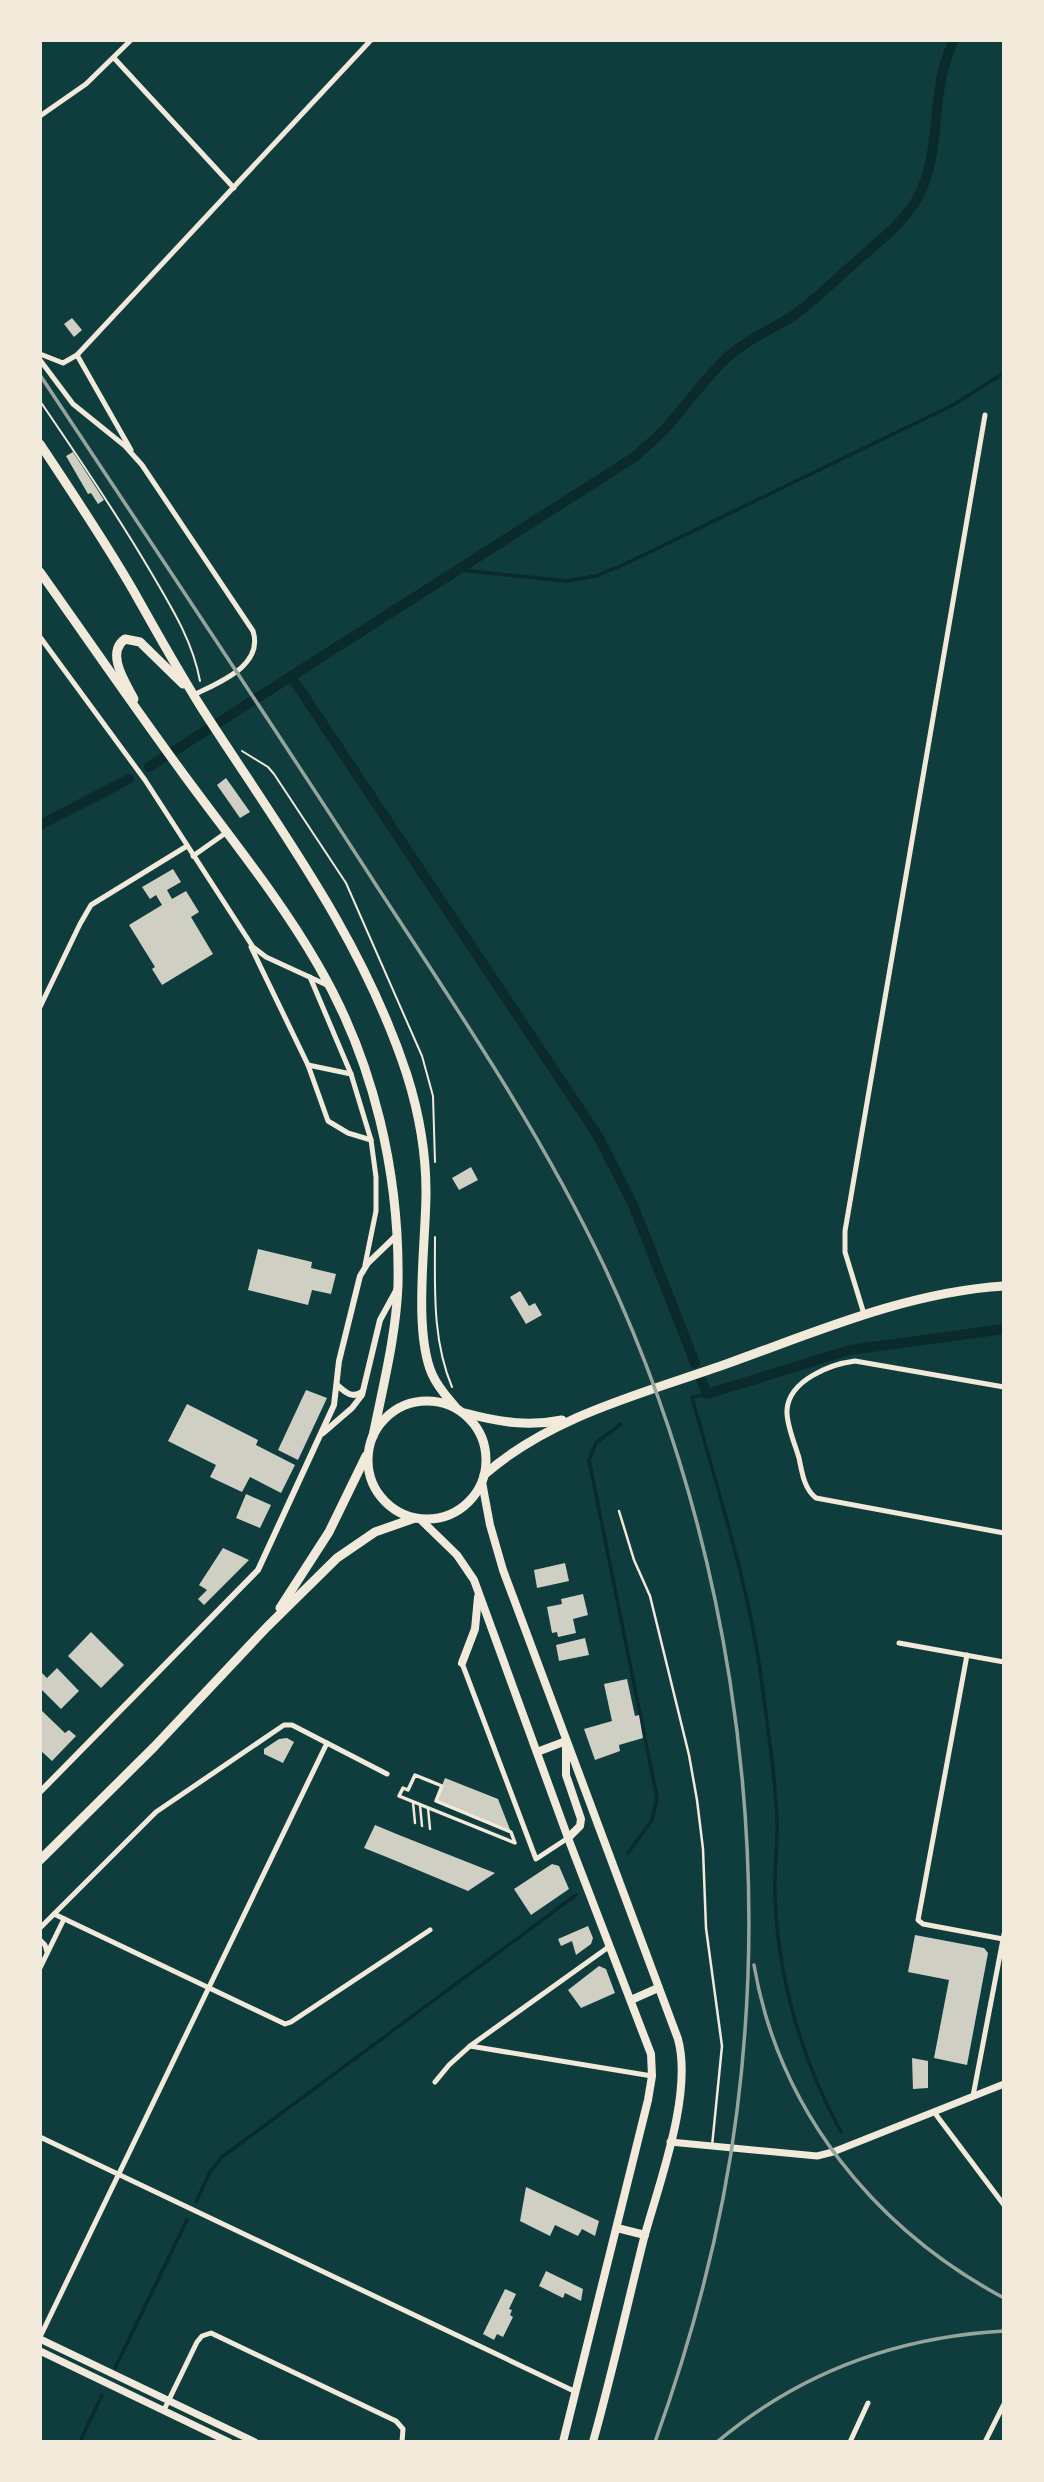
<svg xmlns="http://www.w3.org/2000/svg" width="1044" height="2482" viewBox="0 0 1044 2482" font-family="'Work Sans',sans-serif">
  <style>
    .lines { fill: none; stroke-linecap: round; stroke-linejoin: round }
    .stream { stroke: #0a2a2b; stroke-width: 3.5 }
    .canal { stroke: #0a2a2b; stroke-width: 10 }
    .building { fill: #cfcfc3 }
    .path { stroke: #f1e9da; stroke-width: 2 }
    .service { stroke: #f1e9da; stroke-width: 2.5 }
    .pedestrian { stroke: #f1e9da; stroke-width: 3.5 }
    .minor { stroke: #f1e9da; stroke-width: 5 }
    .tertiary { stroke: #f1e9da; stroke-width: 6 }
    .secondary { stroke: #f1e9da; stroke-width: 7 }
    .primary { stroke: #f1e9da; stroke-width: 8 }
    .trunk { stroke: #f1e9da; stroke-width: 9 }
    .rail { stroke: #97a49c; stroke-width: 3.5 }
  </style>
  <rect width="100%" height="100%" fill="#0f3d3e"/>
  <g class="lines">
    <g class="stream">
      <polyline points="459,570 567,581 596,576 625,564 953,405 1004,373"/>
      <path d="M707,1394L692,1397C717,1489 748,1582 761,1676C767,1723 775,1772 777,1819C778,1844 774,1869 775,1894C777,1976 802,2061 841,2132"/>
      <polyline points="621,1424 596,1443 589,1460 657,1798 652,1820 628,1853"/>
      <polyline points="196,2202 210,2172 222,2157 576,1895"/>
      <polyline points="115,2368 187,2220"/>
      <polyline points="80,2442 102,2395"/>
    </g>
    <g class="canal">
      <polyline points="291,676 598,1136 634,1207 695,1363"/>
      <path d="M149,767L633,458C646,447 660,435 671,422C691,399 708,374 731,354C750,338 773,329 794,315C814,301 832,283 850,267C873,246 901,226 917,199C944,151 928,92 954,40"/>
      <polyline points="40,825 129,779"/>
      <polyline points="701,1379 707,1394 850,1350 1004,1329"/>
    </g>
  </g>
  <g class="building">
    <polygon points="72,318 82,330 74,337 64,324"/>
    <polygon points="73,452 104,500 98,504 91,493 88,494 66,456"/>
    <polygon points="226,778 250,812 240,818 217,785"/>
    <polygon points="173,869 181,882 167,890 172,899 186,891 199,912 191,917 213,954 162,985 152,969 155,967 129,925 162,905 156,895 150,899 142,887"/>
    <polygon points="471,1167 478,1180 459,1190 452,1178"/>
    <polygon points="258,1249 312,1262 311,1268 336,1274 331,1294 312,1290 308,1305 248,1290"/>
    <polygon points="520,1291 529,1306 535,1303 542,1315 526,1324 510,1297"/>
    <polygon points="306,1390 327,1398 298,1460 278,1450"/>
    <polygon points="187,1404 258,1440 256,1445 295,1465 281,1493 250,1477 242,1492 210,1477 216,1465 168,1441"/>
    <polygon points="246,1494 271,1505 260,1528 236,1518"/>
    <polygon points="223,1548 249,1560 204,1605 198,1599 207,1590 199,1585"/>
    <polygon points="565,1563 569,1581 537,1588 534,1570"/>
    <polygon points="583,1594 588,1615 573,1619 576,1633 558,1637 557,1632 552,1633 547,1607 562,1604 561,1599"/>
    <polygon points="91,1632 124,1665 101,1688 68,1656"/>
    <polygon points="585,1638 589,1655 559,1661 556,1645"/>
    <polygon points="57,1668 79,1691 61,1709 40,1688 40,1671 47,1678"/>
    <polygon points="627,1679 635,1716 639,1715 643,1738 619,1745 620,1751 595,1760 584,1729 612,1721 604,1684"/>
    <polygon points="40,1709 65,1733 69,1730 76,1736 52,1761 40,1750"/>
    <polygon points="287,1738 294,1742 283,1763 264,1754 264,1749 279,1739"/>
    <polygon points="445,1778 498,1799 511,1832 436,1801"/>
    <polygon points="375,1825 399,1835 495,1873 468,1891 389,1858 364,1848"/>
    <polygon points="552,1864 559,1866 569,1889 531,1915 514,1889"/>
    <polygon points="588,1926 593,1938 591,1944 576,1955 572,1941 561,1946 558,1939"/>
    <polygon points="915,1935 984,1948 988,1953 967,2065 934,2058 949,1980 908,1972"/>
    <polygon points="599,1966 606,1969 615,1993 581,2008 568,1990"/>
    <polygon points="912,2058 928,2061 928,2088 913,2089"/>
    <polygon points="526,2187 599,2221 595,2236 582,2229 578,2236 555,2225 550,2236 520,2221"/>
    <polygon points="546,2271 583,2289 581,2301 565,2293 563,2298 539,2286"/>
    <polygon points="505,2289 516,2294 509,2309 512,2310 510,2315 513,2317 503,2337 497,2334 494,2340 483,2334"/>
  </g>
  <g class="lines">
    <g class="path">
      <path d="M40,401C79,458 117,514 152,574C172,608 193,642 200,681"/>
      <polyline points="242,751 268,767 274,774 346,883 422,1056 433,1096 435,1162"/>
      <path d="M435,1237C435,1288 432,1339 452,1387"/>
    </g>
    <g class="service">
      <polyline points="619,1511 634,1560 650,1596 689,1755 697,1800 703,1849 706,1928 722,2046 712,2146"/>
      <polyline points="413,1802 415,1823"/>
      <polyline points="420,1805 422,1826"/>
      <polyline points="428,1808 430,1829"/>
    </g>
    <polygon class="pedestrian" points="415,1775 442,1786 436,1801 511,1832 515,1843 399,1796 403,1788 408,1790"/>
    <g class="minor">
      <polyline points="114,58 234,188"/>
      <polyline points="40,116 86,84 131,40"/>
      <polyline points="40,354 63,363 77,355 371,40"/>
      <polyline points="77,355 131,450"/>
      <path d="M40,360L73,404L125,446L142,465L253,631C264,666 219,682 194,695"/>
      <polyline points="40,637 145,780 253,947 266,957 329,986"/>
      <polyline points="193,856 227,832"/>
      <polyline points="251,947 308,1065 328,1121 348,1133 371,1140 376,1177 376,1211 365,1265"/>
      <polyline points="310,977 351,1074 371,1140"/>
      <polyline points="40,1007 80,924 91,905 187,846"/>
      <polyline points="308,1065 351,1074"/>
      <polyline points="864,1314 845,1252 845,1231 985,415"/>
      <path d="M1004,1387L855,1361C831,1364 789,1380 787,1410C786,1424 795,1444 799,1458C802,1472 804,1489 816,1498L1004,1533"/>
      <polyline points="899,1643 1004,1662"/>
      <polyline points="967,1655 918,1920 923,1924 1003,1939"/>
      <polyline points="462,1663 536,1859 568,1838"/>
      <polyline points="54,1914 285,2024 291,2022 430,1930"/>
      <polyline points="40,1928 156,1812 284,1725 292,1725 387,1774"/>
      <polyline points="40,1940 45,1945 47,1952"/>
      <polyline points="40,1968 64,1919"/>
      <polyline points="470,2046 652,2076"/>
      <polyline points="435,2082 449,2065 470,2046 610,1946"/>
      <polyline points="973,2096 1004,1934"/>
      <polyline points="934,2112 1004,2205"/>
      <polyline points="40,2137 576,2392"/>
      <polyline points="40,2337 327,1743"/>
      <polyline points="164,2410 197,2342 202,2336 211,2333 396,2421 403,2429 402,2442"/>
      <polyline points="850,2442 868,2403"/>
      <polyline points="985,2442 1004,2404"/>
    </g>
    <g class="tertiary">
      <path d="M337,1385C345,1392 352,1399 362,1392"/>
      <polyline points="323,1433 352,1408 362,1395 380,1320 397,1289"/>
      <polyline points="40,1792 258,1570 334,1405 339,1361 360,1276 368,1263 396,1236"/>
    </g>
    <g class="secondary">
      <polyline points="670,2142 817,2156 833,2152 1004,2084"/>
      <polyline points="40,2339 255,2442"/>
      <polyline points="40,2351 229,2442"/>
    </g>
    <g class="primary">
      <path d="M482,1482L490,1525L503,1570L678,2039C693,2094 659,2183 644,2238C627,2306 612,2374 593,2442"/>
      <polyline points="420,1519 457,1555 474,1580 568,1838 651,2054 652,2076 648,2100 563,2442"/>
      <polyline points="462,1663 475,1629 478,1597"/>
      <polyline points="537,1752 566,1741 566,1775 581,1819 580,1826 568,1838"/>
      <polyline points="631,2000 658,1988"/>
      <polyline points="617,2228 645,2235"/>
    </g>
    <g class="trunk">
      <path d="M40,444C72,492 104,540 133,590C155,629 177,669 201,707C278,827 362,937 407,1075C419,1113 426,1151 426,1192C426,1242 413,1330 432,1374C438,1388 448,1398 457,1409"/>
      <path d="M40,572C89,641 137,711 187,779C232,840 280,899 318,965C374,1061 400,1174 398,1285C396,1336 383,1386 373,1436"/>
      <path d="M134,699C126,683 105,653 125,639L140,642L183,684"/>
      <circle cx="427" cy="1460" r="59"/>
      <path d="M465,1413C499,1422 528,1427 562,1420"/>
      <path d="M484,1475C552,1415 645,1393 729,1363C818,1331 908,1292 1004,1286"/>
      <polyline points="280,1608 329,1532 366,1456"/>
      <polyline points="40,1860 154,1747 267,1627 337,1558 375,1532 415,1518"/>
    </g>
    <g class="rail">
      <path d="M40,375C153,546 267,716 378,888C459,1012 542,1134 605,1268C726,1528 773,1827 737,2111C723,2223 693,2336 655,2442"/>
      <path d="M754,1965C779,2111 875,2229 1004,2298"/>
      <path d="M717,2442C799,2373 897,2337 1004,2331"/>
    </g>
  </g>
  <rect width="1044" height="2482" fill="none" stroke="#f1e9da" stroke-width="84"/>
</svg>
